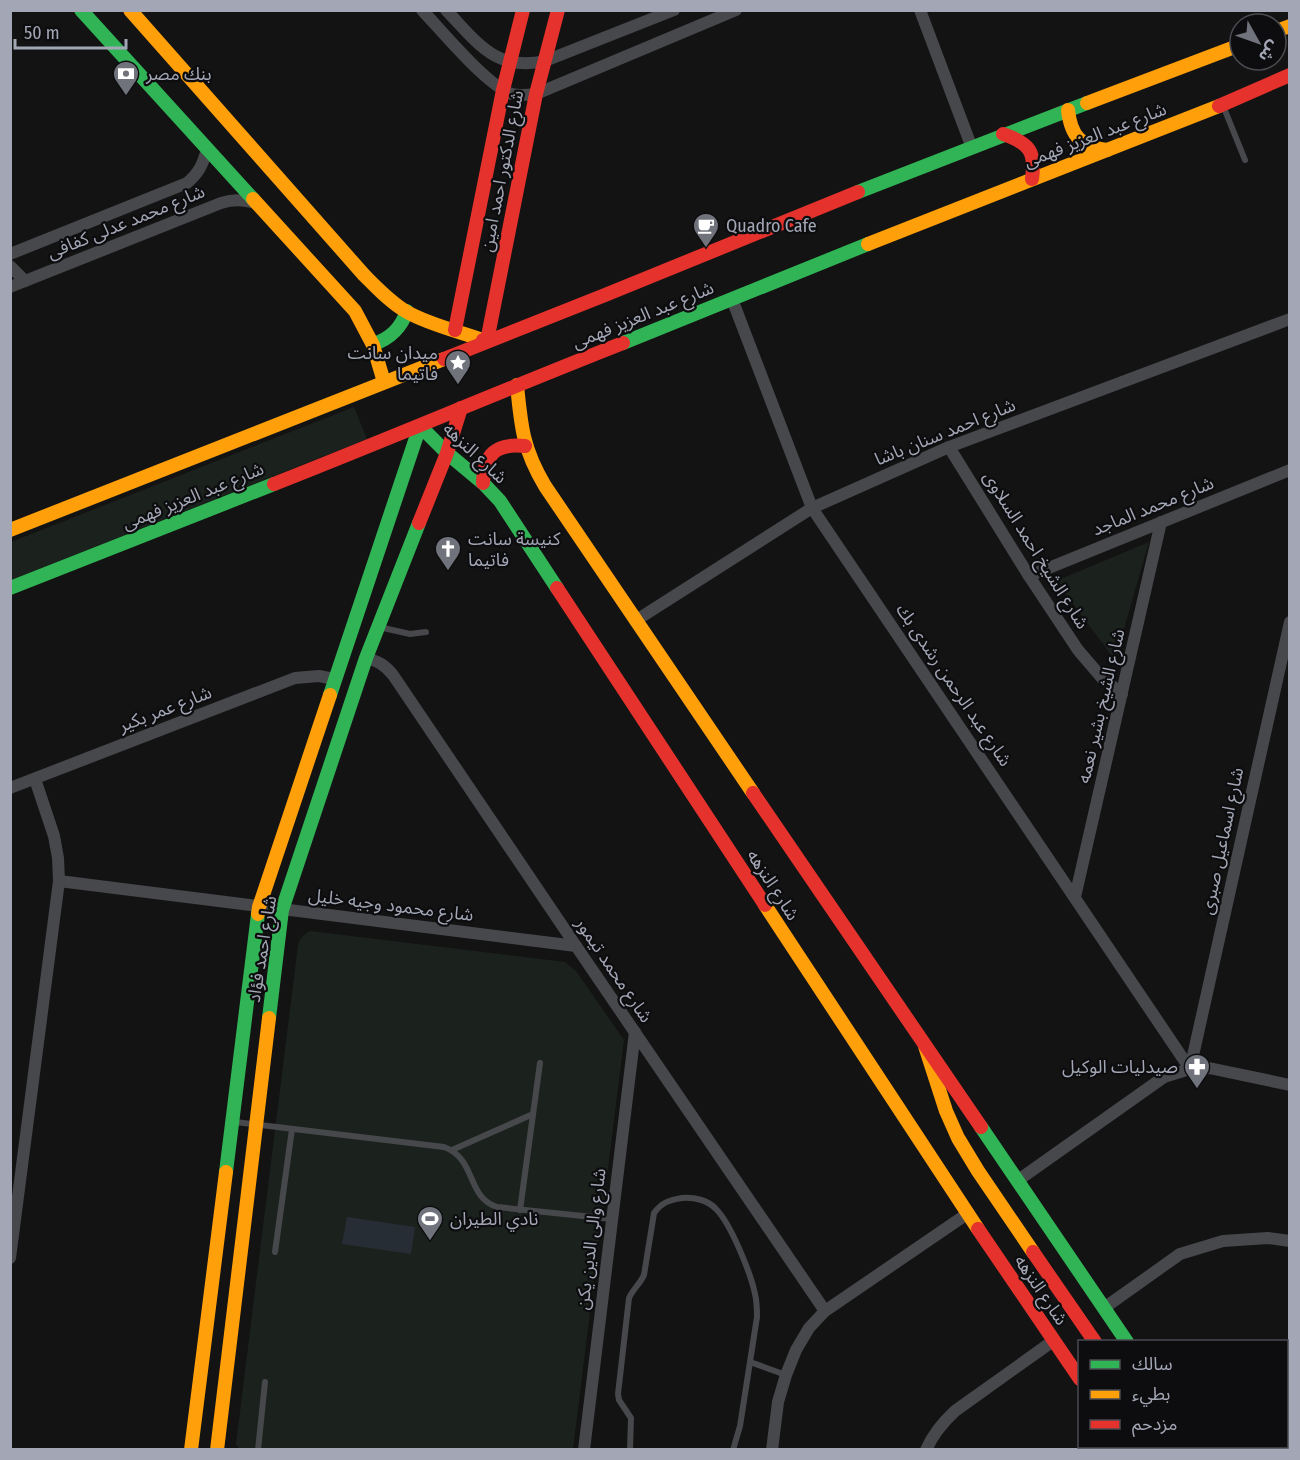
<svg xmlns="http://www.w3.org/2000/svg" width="1300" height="1460" viewBox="0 0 1300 1460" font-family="'Fira Sans Condensed','Noto Sans Arabic',sans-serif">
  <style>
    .green { fill: #1b221d }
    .water { fill: #262d35 }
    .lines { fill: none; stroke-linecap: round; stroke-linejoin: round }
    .lane { stroke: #47484c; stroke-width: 6 }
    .street { stroke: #47484c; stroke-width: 12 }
    .fast { stroke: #30b455; stroke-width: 14 }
    .slow { stroke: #ff9f0a; stroke-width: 14 }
    .jam { stroke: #e5322d; stroke-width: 14 }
    .labels { text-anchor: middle; stroke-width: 4.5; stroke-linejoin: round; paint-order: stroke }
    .poi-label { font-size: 18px; fill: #a3a7b5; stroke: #0d0d0f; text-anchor: start }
    .street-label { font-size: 18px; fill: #a3a7b5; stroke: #0d0d0f }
  </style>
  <rect width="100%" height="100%" fill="#131313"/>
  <g class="green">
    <polygon points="354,407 367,439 11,580 11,542"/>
    <polygon points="1149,542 1115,660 1056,581"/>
    <path d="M310,931L565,962L576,971L624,1040L573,1449L240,1450L236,1444L298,945C300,938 304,934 310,931Z"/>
  </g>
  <polygon class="water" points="347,1217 415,1227 411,1254 342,1244"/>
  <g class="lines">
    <g class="lane">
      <polyline points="1224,108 1245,160"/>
      <polyline points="379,627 410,634 426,632"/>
      <path d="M235,1122L444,1147C477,1159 466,1197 497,1207L612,1219"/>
      <polyline points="452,1150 533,1114"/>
      <polyline points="520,1210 540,1063"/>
      <polyline points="275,1252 292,1129"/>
      <polyline points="750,1362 786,1375"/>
      <polyline points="258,1450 265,1382"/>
      <path d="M630,1450L631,1418L619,1400L618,1394L629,1298C633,1289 640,1284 644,1275L654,1213C662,1202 670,1200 682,1198C694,1197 708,1200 716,1209C731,1224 751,1274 755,1294C757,1302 757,1309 757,1317L740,1426L733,1450"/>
    </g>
    <g class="street">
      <path d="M422,10C442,31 487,86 512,94C520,96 528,95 536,94L736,10"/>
      <path d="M446,10C477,42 495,72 545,61L674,10"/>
      <polyline points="920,10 972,148"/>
      <path d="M10,254L187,183C199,173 203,164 207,149"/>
      <polyline points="10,266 25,281"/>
      <path d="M10,287L221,203C234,199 243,200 256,203"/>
      <polyline points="732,299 812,508 1190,1069"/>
      <polyline points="949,447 1029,576 1078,650 1102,678 1122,694"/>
      <polyline points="1029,576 1290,470"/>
      <polyline points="635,621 812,508 949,447 1290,319"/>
      <path d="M366,658C378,661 385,665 393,675L576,946L825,1311"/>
      <polyline points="10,788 295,678 319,676 334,679"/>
      <polyline points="59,881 576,946"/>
      <polyline points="1075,897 1161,522"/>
      <polyline points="1190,1069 1290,622"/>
      <polyline points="1017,1181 1164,1077 1190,1069 1209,1068 1290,1085"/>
      <polyline points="10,1258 59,881 58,858 54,836 35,779"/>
      <polyline points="1104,1308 1180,1254 1223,1241 1268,1238 1290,1241"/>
      <polyline points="584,1450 635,1032"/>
      <polyline points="772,1450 778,1402 786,1375 796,1350 809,1328 825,1311 967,1214"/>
      <path d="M926,1450C933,1434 942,1423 955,1411L1053,1341"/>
    </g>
    <g class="fast">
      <polyline points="81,10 253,199"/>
      <polyline points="858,192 1087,103"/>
      <polyline points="623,343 868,244"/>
      <path d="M374,344C391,338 401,328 407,311"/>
      <polyline points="10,588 274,484"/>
      <polyline points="330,695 420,426 447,453 483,483 500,501 557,588"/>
      <polyline points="269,1018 282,910 366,658 419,523"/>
      <polyline points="981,1127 1127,1342"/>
      <polyline points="226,1172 258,914"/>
      <polyline points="1126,1446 1128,1450"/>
    </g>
    <g class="slow">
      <path d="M130,10L364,275C377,288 391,303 407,312C430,325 458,331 483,340"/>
      <polyline points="1276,31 1290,26"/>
      <polyline points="1087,103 1240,45"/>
      <path d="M1068,110C1071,137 1081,146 1107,150"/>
      <polyline points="253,199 355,311 373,345 384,382"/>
      <polyline points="868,244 1219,106"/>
      <path d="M517,385C521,427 523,449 545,486L753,793"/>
      <polyline points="10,530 444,359"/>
      <polyline points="765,905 978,1229"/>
      <polyline points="258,914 259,907 330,695"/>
      <polyline points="925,1046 946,1111 958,1138 978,1171 1033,1252"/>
      <polyline points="1199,1446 1202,1450"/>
      <polyline points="191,1450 226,1172"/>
      <polyline points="217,1450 269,1018"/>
    </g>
    <g class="jam">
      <polyline points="1219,106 1290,75"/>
      <path d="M1003,134C1029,143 1036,151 1032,179"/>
      <polyline points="455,330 503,90 523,10"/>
      <polyline points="483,340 487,341 536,94 558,10"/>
      <polyline points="444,359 605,295 858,192"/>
      <path d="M483,483C484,454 496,443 525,446"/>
      <path d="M274,484C391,438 506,389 623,343"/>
      <polyline points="419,523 447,453 461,408"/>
      <polyline points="557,588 765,905"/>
      <polyline points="753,793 981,1127"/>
      <polyline points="978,1229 1080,1379"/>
      <polyline points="1033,1252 1095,1342"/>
      <polyline points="1167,1446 1169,1450"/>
    </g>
  </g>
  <defs>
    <symbol id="bank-pin" viewBox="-11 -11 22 30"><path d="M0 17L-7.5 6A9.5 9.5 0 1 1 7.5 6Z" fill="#71737c" stroke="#0d0d0f"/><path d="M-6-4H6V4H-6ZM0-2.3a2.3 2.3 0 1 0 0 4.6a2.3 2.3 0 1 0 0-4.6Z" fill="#fff"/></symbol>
    <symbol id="cafe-pin" viewBox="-11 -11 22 30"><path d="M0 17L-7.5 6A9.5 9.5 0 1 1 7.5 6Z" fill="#71737c" stroke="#0d0d0f"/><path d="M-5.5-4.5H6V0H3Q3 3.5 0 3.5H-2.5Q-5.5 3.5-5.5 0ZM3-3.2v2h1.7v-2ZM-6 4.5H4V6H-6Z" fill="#fff"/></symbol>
    <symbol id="sight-pin" viewBox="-11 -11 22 30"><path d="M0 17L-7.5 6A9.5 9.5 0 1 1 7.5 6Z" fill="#71737c" stroke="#0d0d0f"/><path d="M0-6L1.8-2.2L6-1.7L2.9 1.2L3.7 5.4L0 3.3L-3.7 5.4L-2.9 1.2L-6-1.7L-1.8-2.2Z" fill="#fff"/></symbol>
    <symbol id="church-pin" viewBox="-11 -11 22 30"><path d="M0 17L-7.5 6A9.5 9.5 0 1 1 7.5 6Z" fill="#71737c" stroke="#0d0d0f"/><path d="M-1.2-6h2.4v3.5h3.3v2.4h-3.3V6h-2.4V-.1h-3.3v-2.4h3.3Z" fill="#fff"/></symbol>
    <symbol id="pharmacy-pin" viewBox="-11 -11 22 30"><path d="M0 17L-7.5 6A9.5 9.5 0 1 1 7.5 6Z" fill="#71737c" stroke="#0d0d0f"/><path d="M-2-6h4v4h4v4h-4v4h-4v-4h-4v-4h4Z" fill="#fff"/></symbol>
    <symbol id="stadium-pin" viewBox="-11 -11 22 30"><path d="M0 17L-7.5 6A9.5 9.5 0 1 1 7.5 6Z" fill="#71737c" stroke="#0d0d0f"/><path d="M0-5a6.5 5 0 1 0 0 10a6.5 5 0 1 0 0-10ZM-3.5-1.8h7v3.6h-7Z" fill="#fff"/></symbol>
  </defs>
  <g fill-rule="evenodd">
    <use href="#bank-pin" x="111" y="59" width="30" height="40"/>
    <use href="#cafe-pin" x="691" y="211" width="30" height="40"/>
    <use href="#sight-pin" x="443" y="348" width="30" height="40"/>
    <use href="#church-pin" x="433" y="534" width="30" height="40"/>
    <use href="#pharmacy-pin" x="1182" y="1052" width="30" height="40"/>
    <use href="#stadium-pin" x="415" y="1204" width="30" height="40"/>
  </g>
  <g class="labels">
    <g class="poi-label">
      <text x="146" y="80">بنك مصر</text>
      <text x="726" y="232">Quadro Cafe</text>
      <text x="438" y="359" text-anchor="end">ميدان سانت<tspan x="438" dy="21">فاتيما</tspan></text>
      <text x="468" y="545">كنيسة سانت<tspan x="468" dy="21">فاتيما</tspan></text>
      <text x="1178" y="1073" text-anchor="end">صيدليات الوكيل</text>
      <text x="450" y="1225">نادي الطيران</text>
    </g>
    <g class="street-label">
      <text transform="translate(1095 135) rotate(-21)" y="6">شارع عبد العزيز فهمى</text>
      <text transform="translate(502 171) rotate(-79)" y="6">شارع الدكتور احمد امين</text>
      <text transform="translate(126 222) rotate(-22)" y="6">شارع محمد عدلى كفافى</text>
      <text transform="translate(643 315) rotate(-22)" y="6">شارع عبد العزيز فهمى</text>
      <text transform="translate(945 432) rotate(-22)" y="6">شارع احمد سنان باشا</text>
      <text transform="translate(475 453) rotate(43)" y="6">شارع النزهه</text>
      <text transform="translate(193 496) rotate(-22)" y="6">شارع عبد العزيز فهمى</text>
      <text transform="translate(1153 506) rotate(-22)" y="6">شارع محمد الماجد</text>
      <text transform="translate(1036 550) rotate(58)" y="6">شارع الشيخ احمد السلاوى</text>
      <text transform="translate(954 685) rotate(56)" y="6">شارع عبد الرحمن رشدى بك</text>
      <text transform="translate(1101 706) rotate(-77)" y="6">شارع الشيخ بشير نعمه</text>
      <text transform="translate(165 709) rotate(-21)" y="6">شارع عمر بكير</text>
      <text transform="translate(1222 841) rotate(-78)" y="6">شارع اسماعيل صبرى</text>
      <text transform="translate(773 885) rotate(57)" y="6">شارع النزهه</text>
      <text transform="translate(391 905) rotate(7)" y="6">شارع محمود وجيه خليل</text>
      <text transform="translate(262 949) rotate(-81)" y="6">شارع احمد فؤاد</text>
      <text transform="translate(614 970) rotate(56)" y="6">شارع محمد تيمور</text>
      <text transform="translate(591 1239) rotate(-83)" y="6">شارع والى الدين يكن</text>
      <text transform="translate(1041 1290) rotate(56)" y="6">شارع النزهه</text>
    </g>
  </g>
  <rect width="1300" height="1460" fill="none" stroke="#a3a7b5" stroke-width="24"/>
  <rect x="1078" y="1340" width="210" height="108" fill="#0d0d0f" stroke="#494b51" stroke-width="1.5"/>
  <rect x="1090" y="1360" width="30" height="9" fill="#30b455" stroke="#494b51" stroke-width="1.5"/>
  <text x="1132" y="1370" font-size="18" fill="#a3a7b5">سالك</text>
  <rect x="1090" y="1390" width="30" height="9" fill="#ff9f0a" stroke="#494b51" stroke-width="1.5"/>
  <text x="1132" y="1400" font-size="18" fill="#a3a7b5">بطيء</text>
  <rect x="1090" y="1420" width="30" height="9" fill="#e5322d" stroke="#494b51" stroke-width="1.5"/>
  <text x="1132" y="1430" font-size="18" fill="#a3a7b5">مزدحم</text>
  <g transform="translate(1258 42) rotate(130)"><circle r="28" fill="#0d0d0f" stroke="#494b51" stroke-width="1.5"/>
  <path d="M0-4.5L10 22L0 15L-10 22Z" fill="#71737c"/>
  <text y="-9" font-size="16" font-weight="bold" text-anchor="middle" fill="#a3a7b5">ش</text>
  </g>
  <path d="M15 39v9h111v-9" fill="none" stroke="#a3a7b5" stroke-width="3"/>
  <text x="24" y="39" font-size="18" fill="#a3a7b5" stroke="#0d0d0f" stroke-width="4.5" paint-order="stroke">50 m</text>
</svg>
